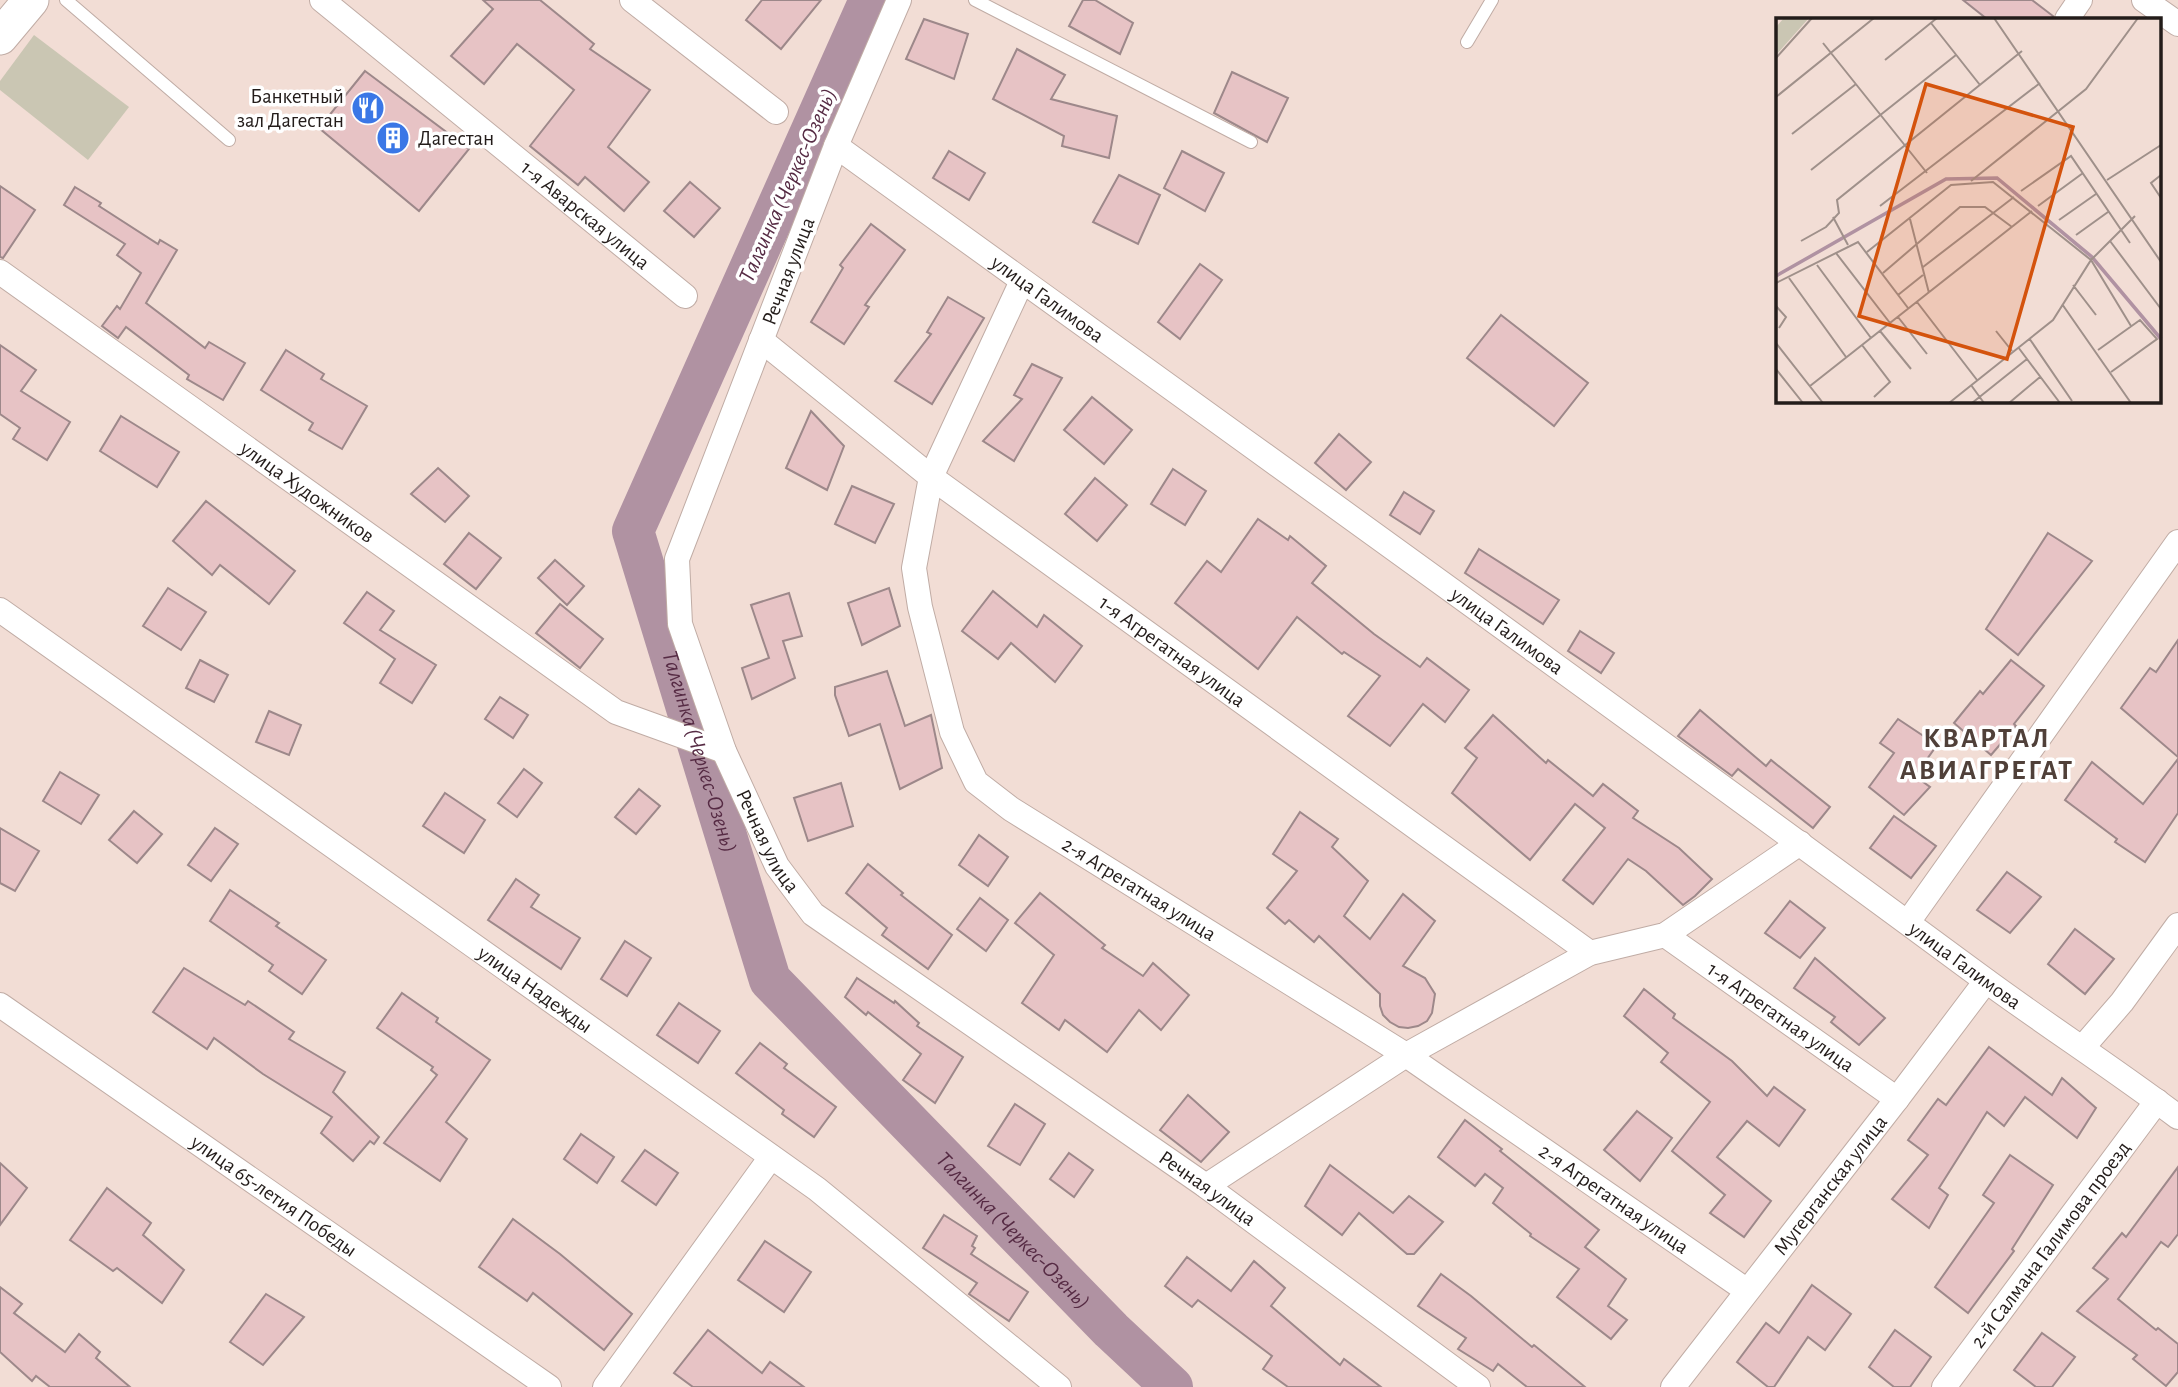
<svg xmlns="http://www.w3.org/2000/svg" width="2178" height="1387" viewBox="0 0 2178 1387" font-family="'Alegreya Sans',sans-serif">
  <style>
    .green { fill: #cac6b3 }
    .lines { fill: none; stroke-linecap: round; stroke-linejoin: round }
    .river { stroke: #b092a2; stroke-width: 42 }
    .building { fill: #e7c3c5; stroke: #9d888a; stroke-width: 2 }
    .service-casing { stroke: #c0aca5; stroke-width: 14 }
    .minor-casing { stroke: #c0aca5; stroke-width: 26 }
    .secondary-casing { stroke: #c0aca5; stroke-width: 37 }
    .service { stroke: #fff; stroke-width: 12 }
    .minor { stroke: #fff; stroke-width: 24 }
    .secondary { stroke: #fff; stroke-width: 35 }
    .labels { text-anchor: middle; stroke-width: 7; stroke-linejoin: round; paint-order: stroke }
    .poi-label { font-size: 21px; fill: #231c1a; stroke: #fff; text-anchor: end }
    .street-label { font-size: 21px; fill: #231c1a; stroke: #fff }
    .water-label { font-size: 23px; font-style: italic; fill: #562b44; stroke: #fff }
    .district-label { font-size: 28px; font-weight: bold; letter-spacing: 2px; fill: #504039; stroke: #fff }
    .inset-river { fill: none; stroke: #b092a2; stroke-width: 3.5 }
    .inset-road { fill: none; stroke: #9f908a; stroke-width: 2 }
    .view { fill: #d4530d; fill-opacity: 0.15; stroke: #d4530d; stroke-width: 3.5 }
    .inset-edge { fill: none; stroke: #231c1a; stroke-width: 3.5 }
  </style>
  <rect width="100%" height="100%" fill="#f2ddd5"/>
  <polygon class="green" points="34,35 129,107 88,160 0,90 0,81"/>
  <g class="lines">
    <path class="river" id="s1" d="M870,0L633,531L770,980L1111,1330L1172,1387"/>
  </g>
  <g class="building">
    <polygon points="483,0 540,0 594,44 590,49 650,90 608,147 649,182 624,211 585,177 578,185 530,146 574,90 517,44 484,84 451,56 493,9"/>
    <polygon points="762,0 821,0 781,49 746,20"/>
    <polygon points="1083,0 1095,0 1133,23 1120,54 1069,26"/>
    <polygon points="1963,0 2032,0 2053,16 2052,19 1987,19"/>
    <polygon points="924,19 968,34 954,79 906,59"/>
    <polygon points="1017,49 1065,75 1051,99 1117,116 1109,158 1062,146 1064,136 993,99"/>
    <polygon points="365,71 469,149 419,211 319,128"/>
    <polygon points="1232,72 1288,98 1267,142 1214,113"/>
    <polygon points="949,151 985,173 969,200 933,178"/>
    <polygon points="1182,151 1224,173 1205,211 1164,188"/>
    <polygon points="1119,175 1160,195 1138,244 1093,222"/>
    <polygon points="690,182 720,208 694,237 664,211"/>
    <polygon points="0,186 35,210 3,258 0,257"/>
    <polygon points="75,187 101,203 99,206 158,244 160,240 177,250 146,303 205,348 209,342 245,363 223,400 187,379 189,375 126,327 118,338 102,326 117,306 120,309 141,273 117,255 125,244 64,205"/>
    <polygon points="871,224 905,250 865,305 869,307 844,344 811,322 843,268 840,265"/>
    <polygon points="1200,264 1222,280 1180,339 1158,322"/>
    <polygon points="948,297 984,318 932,404 895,381 931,334 927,332"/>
    <polygon points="1501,315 1588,383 1554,426 1467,358"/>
    <polygon points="0,345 36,370 21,391 70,422 47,460 13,439 20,428 0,414"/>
    <polygon points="286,350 324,374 321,379 367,406 342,449 309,430 313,423 261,390"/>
    <polygon points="1032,364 1062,378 1014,461 983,441 1022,399 1014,395"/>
    <polygon points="1092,397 1132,430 1104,464 1064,430"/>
    <polygon points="811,411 844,446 827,490 786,468"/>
    <polygon points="121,416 179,452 157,487 100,451"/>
    <polygon points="1339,434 1371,462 1346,490 1315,463"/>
    <polygon points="438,468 469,496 445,522 411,494"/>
    <polygon points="1173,469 1206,491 1185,525 1151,504"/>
    <polygon points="1095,478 1127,505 1097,541 1065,514"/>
    <polygon points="852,486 894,504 875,543 835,524"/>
    <polygon points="1404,492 1434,511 1420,534 1390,515"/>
    <polygon points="206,501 295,571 269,604 220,565 212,575 173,541"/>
    <polygon points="1258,519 1288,540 1290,536 1326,566 1312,583 1374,634 1420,667 1427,658 1469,690 1445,722 1423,704 1390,746 1348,716 1380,676 1344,652 1342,654 1297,617 1258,669 1175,603 1207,561 1221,572"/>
    <polygon points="469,533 501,558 476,589 444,564"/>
    <polygon points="2048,533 2092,561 2018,655 1986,629"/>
    <polygon points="1479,549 1559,600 1543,624 1465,573"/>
    <polygon points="555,560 584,586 567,605 538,578"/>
    <polygon points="168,588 206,612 181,650 143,626"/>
    <polygon points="889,588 900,626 862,645 848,603"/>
    <polygon points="993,591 1037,627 1044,615 1082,646 1055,682 1011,643 998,659 962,631"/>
    <polygon points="367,592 394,611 380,630 436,665 412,703 380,683 395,659 344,623"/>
    <polygon points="789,593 802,636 783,641 795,678 752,699 742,668 769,658 751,605"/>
    <polygon points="560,604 603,639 580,668 536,633"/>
    <polygon points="1580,631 1614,653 1601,673 1568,651"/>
    <polygon points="2178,640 2178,757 2121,708 2150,668 2156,672"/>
    <polygon points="200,660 228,675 214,702 186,688"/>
    <polygon points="2011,660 2044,686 2014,724 2016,726 1991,755 1954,723 1980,691 1983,694"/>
    <polygon points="887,671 905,726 931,715 942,768 900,789 880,724 849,736 835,695 835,687"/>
    <polygon points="500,697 528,715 513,738 485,719"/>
    <polygon points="1700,710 1766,766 1771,760 1830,807 1813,828 1738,769 1732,776 1678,736"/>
    <polygon points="269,711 301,725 289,755 256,742"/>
    <polygon points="1493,715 1546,763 1548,760 1593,796 1603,784 1638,811 1633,818 1679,848 1712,879 1695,896 1683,905 1646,871 1628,859 1593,904 1563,880 1605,828 1575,804 1530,860 1452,793 1477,758 1465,748"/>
    <polygon points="1898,719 1937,745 1915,776 1930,787 1904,815 1869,787 1894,753 1880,743"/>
    <polygon points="2178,759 2178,813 2145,862 2115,842 2117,839 2065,800 2092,762 2143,804"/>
    <polygon points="524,769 542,783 517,817 498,803"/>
    <polygon points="60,772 99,795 81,824 43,801"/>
    <polygon points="841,783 853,826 808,841 794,798"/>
    <polygon points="639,789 660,806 636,834 615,817"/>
    <polygon points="445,793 485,820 464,853 423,826"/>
    <polygon points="134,811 162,834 137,863 109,840"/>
    <polygon points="1300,812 1338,839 1332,847 1368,881 1344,916 1370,939 1403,894 1435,921 1403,966 1425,978 1435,994 1432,1013 1427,1021 1418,1026 1408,1028 1399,1027 1390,1022 1383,1015 1380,1006 1380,994 1319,936 1314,942 1289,920 1285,924 1267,908 1297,871 1273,854"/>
    <polygon points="1894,816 1936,846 1911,878 1870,848"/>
    <polygon points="0,828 39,851 15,891 0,883"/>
    <polygon points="215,828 238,844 211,881 188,865"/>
    <polygon points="979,835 1008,857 988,886 959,865"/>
    <polygon points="868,864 903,893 901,895 952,935 928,969 882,935 887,928 846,893"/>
    <polygon points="2007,872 2041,897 2010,933 1977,910"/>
    <polygon points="516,879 539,895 531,907 580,938 561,969 488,920"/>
    <polygon points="230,890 279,923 276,926 326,960 302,994 269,971 273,965 210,921"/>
    <polygon points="1040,893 1105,945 1102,948 1143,976 1153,963 1189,995 1161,1030 1139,1010 1107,1052 1065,1020 1059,1030 1022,1003 1054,955 1015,923"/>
    <polygon points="980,898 1008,920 986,951 957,929"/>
    <polygon points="1790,901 1825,928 1800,958 1765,933"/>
    <polygon points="2075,929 2114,959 2085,994 2048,964"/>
    <polygon points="625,941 651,958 627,996 601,979"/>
    <polygon points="1815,958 1885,1018 1859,1045 1831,1022 1835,1017 1794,988"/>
    <polygon points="184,968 245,1005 248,1001 294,1032 289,1039 345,1072 333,1092 379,1137 374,1144 370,1141 353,1161 321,1133 332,1117 263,1074 214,1038 207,1049 153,1012"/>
    <polygon points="857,978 894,1003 895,1001 919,1023 917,1026 963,1057 935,1103 903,1080 921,1054 868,1012 866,1015 845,997"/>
    <polygon points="1644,989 1675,1014 1673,1018 1732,1061 1767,1096 1774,1087 1805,1110 1779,1146 1747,1121 1717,1157 1771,1201 1744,1237 1710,1213 1725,1195 1672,1151 1710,1102 1661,1062 1668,1053 1624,1016"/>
    <polygon points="402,993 438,1018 436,1022 490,1060 446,1122 467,1139 440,1181 384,1143 437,1075 431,1070 433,1067 377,1028"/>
    <polygon points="679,1003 720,1031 698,1063 657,1035"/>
    <polygon points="760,1043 787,1064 784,1068 836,1107 814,1137 782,1114 784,1110 736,1073"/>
    <polygon points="1989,1047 2052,1095 2062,1078 2096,1108 2077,1138 2025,1097 2004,1126 1987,1112 1939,1188 1948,1195 1929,1228 1892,1199 1928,1155 1908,1140 1938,1099 1946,1105"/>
    <polygon points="1188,1095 1229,1132 1201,1162 1160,1130"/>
    <polygon points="1015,1104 1045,1124 1020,1165 988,1146"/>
    <polygon points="1637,1111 1672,1138 1640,1181 1604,1150"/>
    <polygon points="1465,1120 1502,1149 1500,1151 1599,1230 1585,1247 1626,1279 1608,1306 1627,1320 1611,1339 1557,1297 1579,1269 1530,1236 1531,1234 1493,1203 1503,1188 1485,1174 1475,1186 1438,1157"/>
    <polygon points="581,1134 614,1157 597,1183 564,1159"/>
    <polygon points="645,1150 678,1173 656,1205 622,1181"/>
    <polygon points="1069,1153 1093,1170 1074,1197 1050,1179"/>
    <polygon points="2010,1155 2053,1185 2012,1249 2014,1251 1968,1313 1935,1287 1994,1203 1983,1195"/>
    <polygon points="0,1163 27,1188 0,1225"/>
    <polygon points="1330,1165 1393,1213 1409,1196 1443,1222 1414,1254 1407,1254 1359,1213 1342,1235 1305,1206"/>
    <polygon points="2178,1167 2178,1234 2168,1247 2161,1242 2118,1299 2156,1330 2158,1328 2178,1344 2178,1372 2166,1386 2133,1359 2137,1355 2077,1311 2108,1279 2093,1268 2122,1233 2126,1237"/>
    <polygon points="107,1188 151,1223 143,1235 184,1270 162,1303 117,1268 113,1271 70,1240"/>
    <polygon points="944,1215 977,1236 972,1246 975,1248 971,1254 1028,1292 1009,1321 969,1294 977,1283 923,1248"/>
    <polygon points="513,1219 560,1254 632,1314 604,1350 533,1293 527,1301 479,1267"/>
    <polygon points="765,1241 811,1272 784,1312 738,1280"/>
    <polygon points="1187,1257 1231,1291 1254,1261 1285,1288 1271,1306 1340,1365 1344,1359 1381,1387 1288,1387 1263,1369 1272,1356 1198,1300 1192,1307 1165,1286"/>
    <polygon points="1441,1274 1471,1296 1532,1347 1534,1345 1585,1387 1527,1387 1498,1364 1493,1371 1458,1349 1466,1338 1418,1306"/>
    <polygon points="1812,1285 1851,1314 1825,1350 1808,1337 1774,1387 1768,1387 1737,1362 1766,1323 1779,1333"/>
    <polygon points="0,1287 22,1304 14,1313 65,1352 79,1334 100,1352 96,1358 130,1387 50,1387 36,1376 32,1381 0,1352"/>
    <polygon points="266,1294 304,1317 263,1365 230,1342"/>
    <polygon points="708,1330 762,1373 770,1362 804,1387 693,1387 674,1373"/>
    <polygon points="1895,1330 1931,1357 1910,1387 1894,1387 1869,1367"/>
    <polygon points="2042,1333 2075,1357 2052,1387 2036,1387 2014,1370"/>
  </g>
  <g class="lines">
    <defs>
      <g id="service">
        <polyline points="66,0 229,140"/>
        <polyline points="975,0 1251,142"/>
        <polyline points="1467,42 1492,0"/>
      </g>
      <g id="minor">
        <path id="s2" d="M322,0L685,296"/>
        <polyline points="632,0 776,112"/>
        <path id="s3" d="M899,0L836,146L677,559L680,624L724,751L777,866L813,914L1206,1186L1478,1387"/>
        <polyline points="2144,0 2178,24"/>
        <polyline points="2067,19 2080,0"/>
        <path id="s4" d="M836,146C1218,422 1602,697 1981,977C2046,1025 2113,1068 2178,1117"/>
        <path id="s5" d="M0,272L616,712L724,751"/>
        <path id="s6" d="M1022,281L931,477L914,568L920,607L952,732L976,782L1011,809L1406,1055L1746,1290"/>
        <path id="s7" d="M761,340L931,477L1590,953"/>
        <path id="s8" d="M0,610L817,1189L1059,1387"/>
        <polyline points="1908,922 2178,542"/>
        <path id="s9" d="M1665,935L1897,1099"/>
        <path id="s10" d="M0,1005L549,1387"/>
        <polyline points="2083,1047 2122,1002 2178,925"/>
        <polyline points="1206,1186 1406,1055 1590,953 1665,935 1800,843"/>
        <polyline points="605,1387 771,1157"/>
        <path id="s11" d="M1673,1387L1897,1099L1986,981"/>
        <path id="s12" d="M1944,1387L2157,1101"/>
      </g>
      <polyline id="secondary" points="0,37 31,0"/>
    </defs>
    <use href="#service" class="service-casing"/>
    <use href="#minor" class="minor-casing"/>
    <use href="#secondary" class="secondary-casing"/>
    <use href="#service" class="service"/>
    <use href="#minor" class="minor"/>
    <use href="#secondary" class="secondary"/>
  </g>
  <defs>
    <symbol id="restaurant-disc" viewBox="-11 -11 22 22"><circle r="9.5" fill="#3a77e6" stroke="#fff"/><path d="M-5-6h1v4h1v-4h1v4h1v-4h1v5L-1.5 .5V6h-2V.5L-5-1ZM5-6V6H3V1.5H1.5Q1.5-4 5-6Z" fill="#fff"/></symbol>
    <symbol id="building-disc" viewBox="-11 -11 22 22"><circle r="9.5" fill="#3a77e6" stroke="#fff"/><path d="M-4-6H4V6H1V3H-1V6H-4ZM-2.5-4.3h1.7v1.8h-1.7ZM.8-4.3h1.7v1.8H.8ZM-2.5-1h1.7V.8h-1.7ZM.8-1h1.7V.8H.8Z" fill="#fff"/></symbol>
  </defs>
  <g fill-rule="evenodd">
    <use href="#restaurant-disc" x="349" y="89" width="38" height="38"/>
    <use href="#building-disc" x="374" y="119" width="38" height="38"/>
  </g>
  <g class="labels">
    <g class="poi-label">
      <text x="344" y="103">Банкетный<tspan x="344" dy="24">зал Дагестан</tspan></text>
      <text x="418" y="145" text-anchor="start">Дагестан</text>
    </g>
    <g class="street-label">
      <text dy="7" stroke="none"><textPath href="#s2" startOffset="340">1-я Аварская улица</textPath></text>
      <text transform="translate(788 271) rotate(-69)" y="7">Речная улица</text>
      <text dy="7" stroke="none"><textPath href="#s4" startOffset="261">улица Галимова</textPath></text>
      <text dy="7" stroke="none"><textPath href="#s5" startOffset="378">улица Художников</textPath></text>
      <text dy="7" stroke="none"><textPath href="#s4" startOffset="828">улица Галимова</textPath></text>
      <text dy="7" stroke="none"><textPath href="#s7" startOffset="516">1-я Агрегатная улица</textPath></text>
      <text dy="7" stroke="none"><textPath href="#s3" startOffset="901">Речная улица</textPath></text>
      <text dy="7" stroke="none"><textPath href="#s6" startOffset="728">2-я Агрегатная улица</textPath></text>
      <text dy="7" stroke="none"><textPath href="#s4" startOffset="1395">улица Галимова</textPath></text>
      <text dy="7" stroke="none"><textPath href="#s8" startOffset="656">улица Надежды</textPath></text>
      <text dy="7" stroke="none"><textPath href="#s9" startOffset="142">1-я Агрегатная улица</textPath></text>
      <text dy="7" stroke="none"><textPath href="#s11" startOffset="256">Мугерганская улица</textPath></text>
      <text dy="7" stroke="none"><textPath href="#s3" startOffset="1468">Речная улица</textPath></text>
      <text dy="7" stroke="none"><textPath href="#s10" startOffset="334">улица 65-летия Победы</textPath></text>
      <text dy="7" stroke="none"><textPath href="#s6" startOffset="1295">2-я Агрегатная улица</textPath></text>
      <text dy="7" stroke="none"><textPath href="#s12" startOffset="178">2-й Салмана Галимова проезд</textPath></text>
    </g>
    <g class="water-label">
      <text transform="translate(787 185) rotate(-66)" y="8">Талгинка (Черкес-Озень)</text>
      <text dy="8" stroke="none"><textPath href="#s1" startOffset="812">Талгинка (Черкес-Озень)</textPath></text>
      <text dy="8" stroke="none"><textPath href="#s1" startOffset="1400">Талгинка (Черкес-Озень)</textPath></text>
    </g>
    <g class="district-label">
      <text x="1987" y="747">КВАРТАЛ<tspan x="1987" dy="32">АВИАГРЕГАТ</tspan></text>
    </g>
  </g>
  <g transform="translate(1776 18)">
    <rect width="385" height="385" fill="#f2ddd5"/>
    <path d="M8,0H33L0,37V9Z" fill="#cac6b3"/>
    <path class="inset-river" d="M0,258L170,161L221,160L316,239L385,321"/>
    <path class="inset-road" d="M218,0L385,244M155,5L204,67M47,25L151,155M0,40L36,0M109,42L161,0M0,79L98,0M16,116L80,66M35,152L180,37M385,157L375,165L385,180M331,162L385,127M195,163L310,71L362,0M245,173L295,138L354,225M104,188L264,65M262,188L307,155M57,199L72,227M134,201L153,275M283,202L320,176M300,217L332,194M25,223L50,209L63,195L61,182L246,33M334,223L385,291M91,234L175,167L217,164L315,242L355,308M60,235L114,305M41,247L95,320M147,249L238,179M107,255L184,189H209L236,209M13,260L70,339M0,265L82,224L132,290M297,267L320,297M122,277L147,257M141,284L201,362M286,286L355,385M0,288L10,299L3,310M122,299L151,336M104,313L135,351M220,313L236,333M253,320L296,383M0,325L47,385M86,327L114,364L98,379M242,329L284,385M322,332L364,302L381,321L335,354M0,351L27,385M195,367L208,385M34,368L256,193M173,385L277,302L315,242L359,198M196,385L251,341M233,385L264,359"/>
    <path class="view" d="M150,66L297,109L231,341L83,298Z"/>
    <rect width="385" height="385" class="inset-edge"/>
  </g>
</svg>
